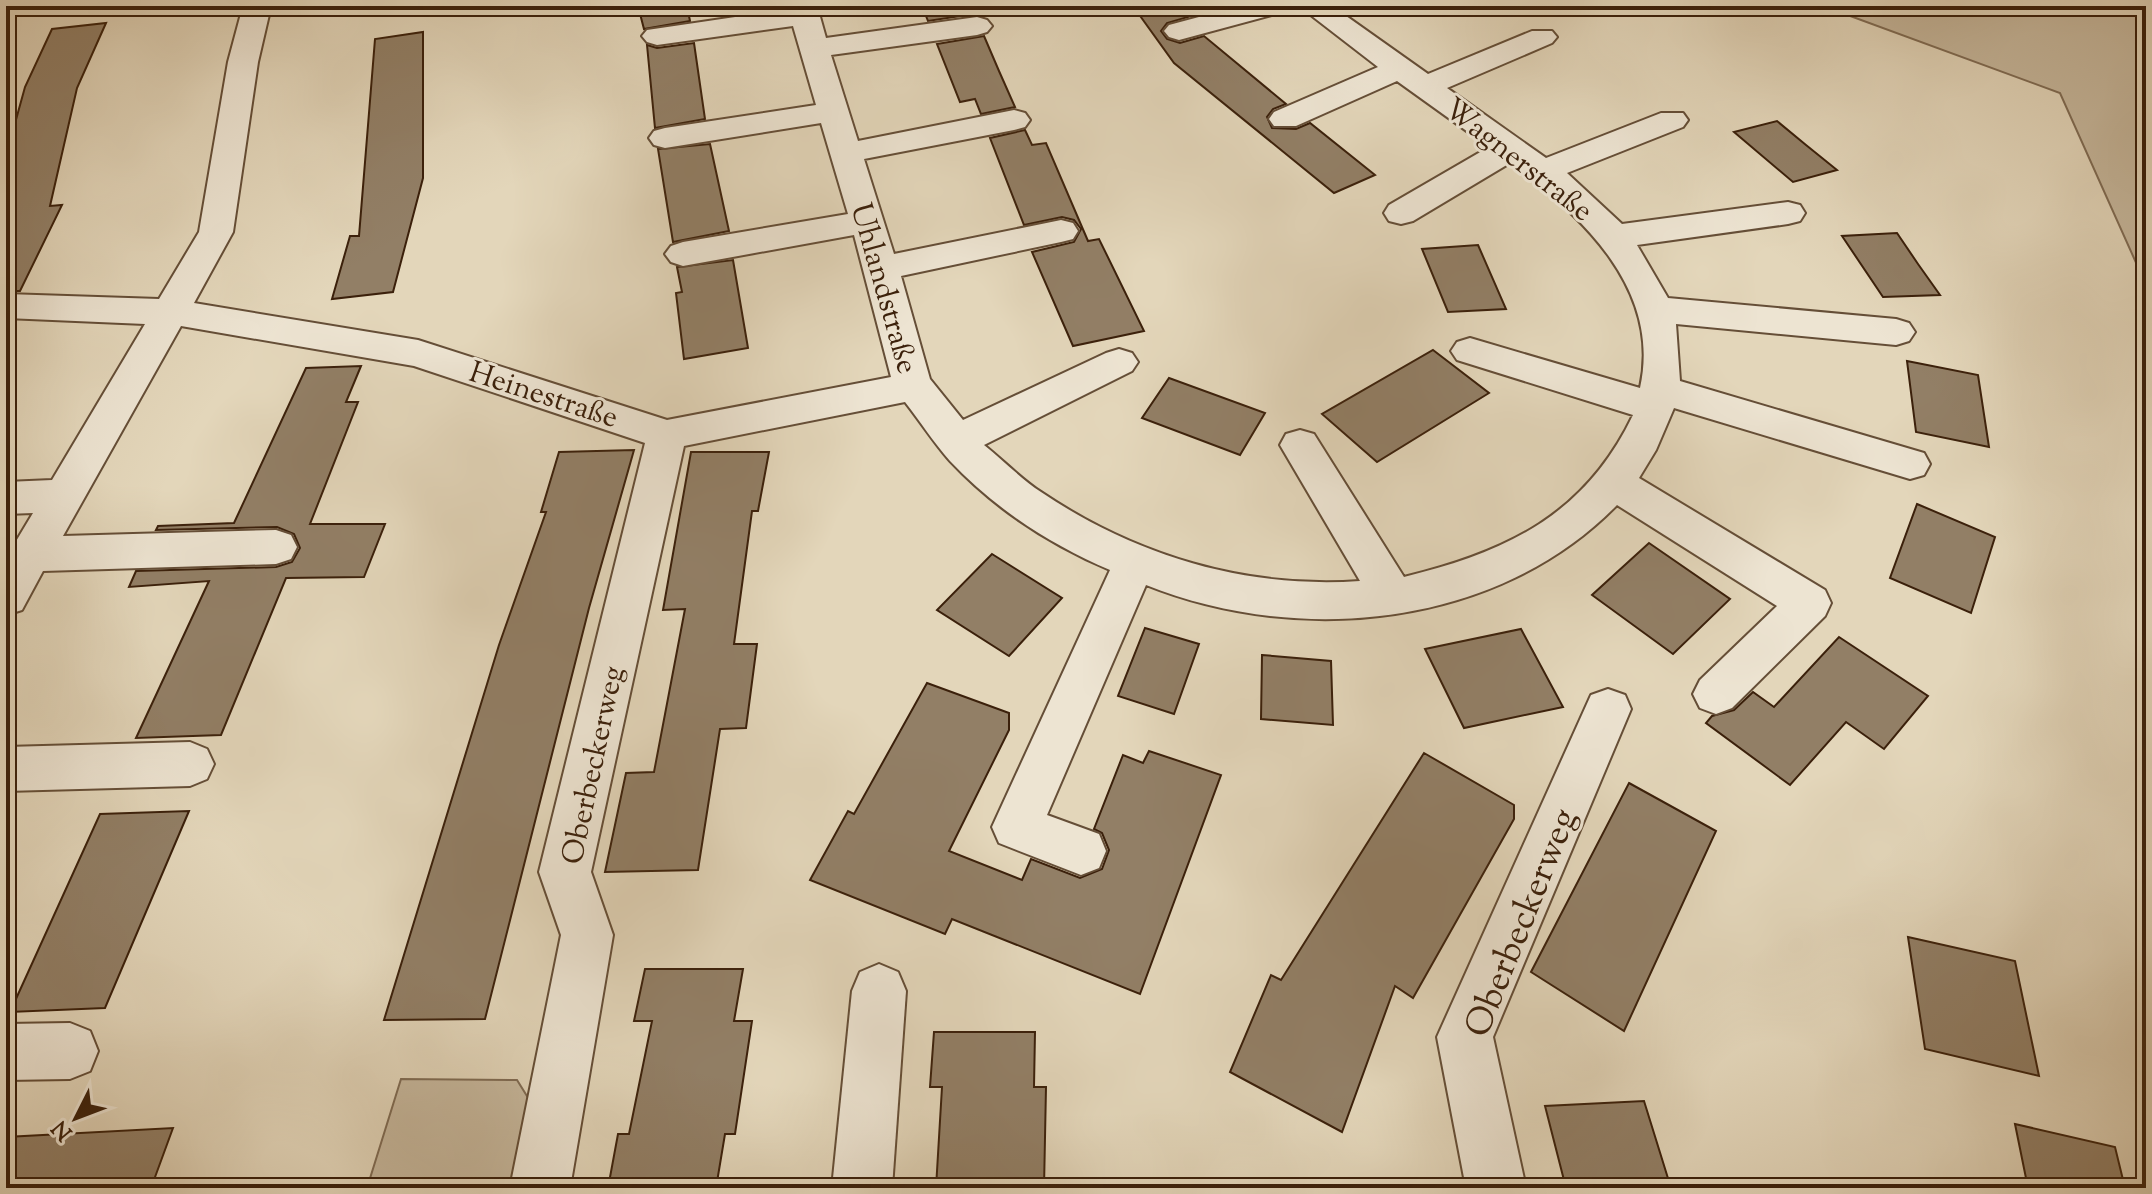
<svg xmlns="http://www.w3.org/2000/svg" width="2152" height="1194" viewBox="0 0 2152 1194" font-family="'Sorts Mill Goudy',serif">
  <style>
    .green { fill: #c6b79c; stroke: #806c54; stroke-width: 2 }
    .building { fill: #927f66; stroke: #3b200b; stroke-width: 2 }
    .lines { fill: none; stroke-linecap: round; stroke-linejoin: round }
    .minor-casing { stroke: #654e37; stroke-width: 4 }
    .minor { fill: #ede4d2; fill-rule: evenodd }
    .labels { text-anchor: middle; stroke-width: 6; stroke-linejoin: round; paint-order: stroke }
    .street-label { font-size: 30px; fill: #3b200b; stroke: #ede4d2 }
    .near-street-label { font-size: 36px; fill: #3b200b; stroke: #ede4d2 }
  </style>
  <rect width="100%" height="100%" fill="#e3d6ba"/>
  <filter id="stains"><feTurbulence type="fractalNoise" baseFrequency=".0025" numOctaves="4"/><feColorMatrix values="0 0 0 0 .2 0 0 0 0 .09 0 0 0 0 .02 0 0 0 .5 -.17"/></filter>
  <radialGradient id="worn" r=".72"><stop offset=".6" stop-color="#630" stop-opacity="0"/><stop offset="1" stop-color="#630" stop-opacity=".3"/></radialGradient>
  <g class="green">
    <polygon points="1823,6 2146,6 2146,285 2060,93"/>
    <polygon points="401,1079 517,1080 535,1109 516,1188 367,1188"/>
  </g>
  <g class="building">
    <polygon points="638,6 687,6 690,21 644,29"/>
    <polygon points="922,6 971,6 974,14 928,21"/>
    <polygon points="1133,6 1180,6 1188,17 1167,23 1161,31 1167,39 1180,43 1204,36 1286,104 1273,109 1267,117 1272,128 1296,129 1310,123 1375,175 1334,193 1174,63"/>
    <polygon points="106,23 77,88 50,206 62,205 20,291 6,291 6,156 25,87 52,29"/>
    <polygon points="423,32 423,178 393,292 332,299 350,236 359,236 375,39"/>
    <polygon points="984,36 999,71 1015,107 981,114 975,99 960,102 937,44"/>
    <polygon points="694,43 705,119 655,128 647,45 657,48"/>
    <polygon points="1777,121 1806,145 1837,170 1793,182 1734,132"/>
    <polygon points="1025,130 1032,145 1046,143 1088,241 1099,239 1144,331 1073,346 1032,252 1074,242 1081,229 1074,220 1062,217 1024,225 990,138"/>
    <polygon points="710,144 729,231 673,242 658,149"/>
    <polygon points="1897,233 1918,264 1940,295 1883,297 1842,236"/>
    <polygon points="1478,245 1506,309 1448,312 1422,249"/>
    <polygon points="733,260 748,348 684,359 676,293 682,292 677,267"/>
    <polygon points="1433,350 1489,393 1377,462 1322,414"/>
    <polygon points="1907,361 1978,375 1989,447 1916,432"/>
    <polygon points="361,366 346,402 358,402 310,524 385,524 364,577 286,578 221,735 136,738 209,581 129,587 136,571 276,567 292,562 300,548 294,534 277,527 156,530 158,526 234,523 306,368"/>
    <polygon points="1169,378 1265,413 1240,455 1142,418"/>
    <polygon points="634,450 589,608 485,1019 384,1020 499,645 546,512 541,512 559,452"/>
    <polygon points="691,452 769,452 758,511 752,511 734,644 757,644 746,728 720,729 698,870 605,872 626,773 654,772 685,609 663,610"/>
    <polygon points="1917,504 1995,537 1971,613 1890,578"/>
    <polygon points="1649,543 1730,599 1673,654 1592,595"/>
    <polygon points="992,554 1062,598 1009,656 937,610"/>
    <polygon points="1145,628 1199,644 1174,714 1118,696"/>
    <polygon points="1521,629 1563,707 1464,728 1425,649"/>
    <polygon points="1839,637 1928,696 1884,749 1846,722 1790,785 1706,723 1712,716 1734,710 1753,692 1774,707"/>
    <polygon points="1262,655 1331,661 1333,725 1261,719"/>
    <polygon points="927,683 1009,713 1009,730 949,851 1022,880 1031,859 1080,878 1102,869 1109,850 1102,833 1094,829 1123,755 1143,763 1149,751 1221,775 1140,994 952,919 945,934 810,880 848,811 854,814"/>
    <polygon points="1424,753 1514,805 1514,819 1413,998 1395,986 1342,1132 1230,1072 1271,975 1281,980"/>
    <polygon points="1629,783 1716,831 1624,1031 1531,972"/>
    <polygon points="189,811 105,1008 10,1012 100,814"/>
    <polygon points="1908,937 2015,961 2039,1076 1925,1049"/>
    <polygon points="645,969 743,969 734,1021 752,1021 735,1134 725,1134 716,1188 608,1188 618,1134 629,1134 652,1021 634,1021"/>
    <polygon points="934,1032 1035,1032 1034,1087 1046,1087 1044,1188 936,1188 942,1087 930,1087"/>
    <polygon points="1644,1101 1671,1188 1566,1188 1545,1106"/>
    <polygon points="2015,1124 2115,1147 2125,1188 2028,1188"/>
    <polygon points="173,1128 151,1188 6,1188 6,1137"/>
  </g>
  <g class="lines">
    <defs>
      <g id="minor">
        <path d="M243,6H271L258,62L233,232L194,303L418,340L667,420L891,377L854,235L683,266L671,262L665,254L671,246L683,242L848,214L821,123L665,148L654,145L649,138L654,131L665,128L816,105L793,26L657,45L647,42L642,36L647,30L789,9V6H817L826,38L977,17L987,20L992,26L987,32L977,35L831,55L858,141L1014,110L1025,113L1030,120L1025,127L1014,130L864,159L894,254L1061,220L1073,223L1078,231L1073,239L1061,242L901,276L930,379L963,420L1106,353L1119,349L1132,353L1138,362L1132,371L984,445C1003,460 1021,479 1041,492C1136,556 1246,589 1360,581L1280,445L1286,434L1300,430L1314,434L1404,577C1507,552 1585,515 1633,415L1457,360L1451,351L1457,342L1470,338L1640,388C1662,290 1582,215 1510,163L1413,221L1401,224L1389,221L1384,213L1389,205L1489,147L1397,81L1296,126H1274L1269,119L1274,112L1378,67L1299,6H1332L1428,74L1532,31H1552L1557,37L1552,43L1447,88L1546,158L1661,113H1683L1688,120L1683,127L1567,173L1622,224L1788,202L1800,205L1805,213L1800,221L1788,224L1637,245L1668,298L1896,319L1909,323L1915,332L1909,341L1896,345L1676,324L1680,381L1924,453L1930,464L1924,475L1910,479L1674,408L1656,450L1639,478L1825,590L1831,603L1825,616L1732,708L1716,714L1700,708L1693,694L1700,680L1777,606L1617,505C1498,627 1301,647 1146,585L1047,815L1099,834L1106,851L1099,868L1081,875L999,843L992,827L1110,570C1051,545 994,508 950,461C934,443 920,421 905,402L684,446L591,872L613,935L570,1188H510L561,935L539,872L645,443L414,366L181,326L63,536L276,530L291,535L297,547L291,559L276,564L43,571L22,610L6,615V558L33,513L6,514V482L52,480L145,324L6,318V294L159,299L199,232L228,62Z"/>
        <polygon points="1240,6 1287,6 1283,12 1179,40 1169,37 1164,31 1169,25"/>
        <polygon points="1608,689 1625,695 1631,709 1493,1037 1526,1188 1466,1188 1437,1037 1591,695"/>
        <polygon points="190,742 207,749 214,764 207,779 190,786 6,791 6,747"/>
        <polygon points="879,964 898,972 906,991 892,1188 832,1188 852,991 860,972"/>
        <polygon points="70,1023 90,1031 98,1051 90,1071 70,1079 6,1080 6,1024"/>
      </g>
    </defs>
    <use href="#minor" class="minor-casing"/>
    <use href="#minor" class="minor"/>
  </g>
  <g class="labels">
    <g class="street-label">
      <text transform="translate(1519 159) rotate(38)" y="10">Wagnerstraße</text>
      <text transform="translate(885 288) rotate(74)" y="10">Uhlandstraße</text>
      <text transform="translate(544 394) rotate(18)" y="10">Heinestraße</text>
      <text transform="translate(592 765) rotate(-78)" y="10">Oberbeckerweg</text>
    </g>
    <g class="near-street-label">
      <text transform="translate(1519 922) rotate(-68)" y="13">Oberbeckerweg</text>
    </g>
  </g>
  <rect width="2152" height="1194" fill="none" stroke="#e3d6ba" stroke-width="32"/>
  <rect x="8" y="8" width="2136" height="1178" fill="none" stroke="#3b200b" stroke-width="4"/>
  <rect x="16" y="16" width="2120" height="1162" fill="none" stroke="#3b200b" stroke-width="2"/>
  <g transform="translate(76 1118) rotate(228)" stroke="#ede4d2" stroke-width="6" paint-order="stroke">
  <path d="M0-6L14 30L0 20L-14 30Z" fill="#3b200b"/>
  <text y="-12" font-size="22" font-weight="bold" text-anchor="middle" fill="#3b200b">N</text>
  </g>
  <rect width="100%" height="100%" filter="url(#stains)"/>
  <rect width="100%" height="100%" fill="url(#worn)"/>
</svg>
